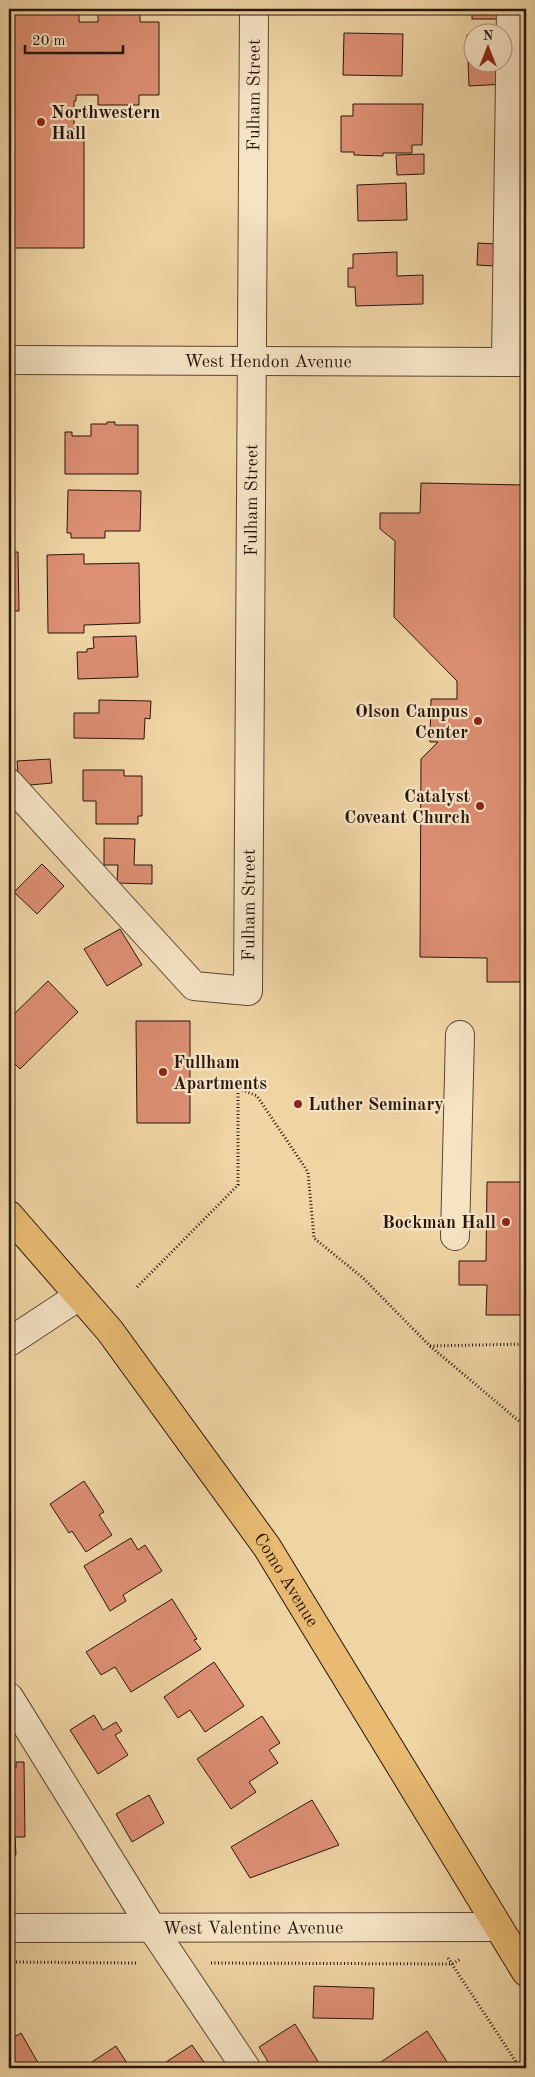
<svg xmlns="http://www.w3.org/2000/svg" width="535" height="2077" viewBox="0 0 535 2077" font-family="'Old Standard TT',serif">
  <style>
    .building { fill: #dd8f73; stroke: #28150d }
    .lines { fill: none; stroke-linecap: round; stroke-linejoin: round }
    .minor-casing { stroke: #5a4533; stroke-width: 30 }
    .major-casing { stroke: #28150d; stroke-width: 30 }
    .path { stroke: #28150d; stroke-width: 3; stroke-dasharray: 1 2.5; stroke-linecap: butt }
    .minor { stroke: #f5e3c4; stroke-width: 28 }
    .major { stroke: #e8ba72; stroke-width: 28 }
    .poi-dot { fill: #8f2418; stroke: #f5e3c4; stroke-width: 2 }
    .labels { text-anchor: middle; stroke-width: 4.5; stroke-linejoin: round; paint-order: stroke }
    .street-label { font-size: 18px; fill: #28150d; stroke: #f5e3c4 }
    .poi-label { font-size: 18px; font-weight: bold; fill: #28150d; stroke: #f5e3c4; text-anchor: start }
  </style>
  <rect width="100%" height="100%" fill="#efd4a4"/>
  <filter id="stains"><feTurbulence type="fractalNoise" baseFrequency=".004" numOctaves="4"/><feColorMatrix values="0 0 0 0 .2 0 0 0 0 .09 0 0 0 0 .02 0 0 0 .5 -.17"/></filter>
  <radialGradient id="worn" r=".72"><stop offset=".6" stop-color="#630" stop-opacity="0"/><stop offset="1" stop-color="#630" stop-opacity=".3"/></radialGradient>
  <g class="building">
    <polygon points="9,9 79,9 79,22 98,22 98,13 140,13 140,22 159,22 159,95 139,95 139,105 98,105 98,95 76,95 76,101 74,101 74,138 84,138 84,248 9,248"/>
    <rect x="365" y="9" width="71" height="5"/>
    <rect x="472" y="9" width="34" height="10"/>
    <polygon points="344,33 403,34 402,76 343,75"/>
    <polygon points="467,35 472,35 472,62 502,62 506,84 469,86"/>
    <polygon points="353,104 423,104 422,145 412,145 412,153 383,153 383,156 354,155 354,152 341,152 341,116 353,116"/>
    <polygon points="424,154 424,174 397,175 396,155"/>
    <polygon points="406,183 407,220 358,221 357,185"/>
    <polygon points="478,243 496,244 495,266 477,265"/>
    <polygon points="397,252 397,276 423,275 423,304 356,306 355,287 348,287 348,268 353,268 353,254"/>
    <polygon points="107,422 115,422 115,425 138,425 138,474 65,474 65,432 72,432 72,436 91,436 91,424 107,424"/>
    <polygon points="421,483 526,485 526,982 487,982 487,958 420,957 421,759 438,742 430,742 431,699 457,699 457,681 394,617 395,541 380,529 380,513 420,513"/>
    <polygon points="68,490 141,491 140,531 105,531 105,538 71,538 71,533 67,533"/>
    <polygon points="9,552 18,552 19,611 9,611"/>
    <polygon points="84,554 84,564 139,563 140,623 84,625 84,633 48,633 47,555"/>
    <polygon points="136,636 138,677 78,679 77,652 87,652 87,649 94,648 93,637"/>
    <polygon points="99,700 151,701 150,719 145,718 144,739 74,738 74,713 99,713"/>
    <polygon points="50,759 52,783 19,786 17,761"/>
    <polygon points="83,770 124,770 124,776 142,776 142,816 138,816 138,824 96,824 96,801 83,801"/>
    <polygon points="104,838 135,839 134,865 152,865 152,884 117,883 118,865 104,865"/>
    <polygon points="42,864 64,886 37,914 14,892"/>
    <polygon points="120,929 142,965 107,986 84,949"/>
    <polygon points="48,981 78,1012 20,1069 9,1058 9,1019"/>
    <polygon points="136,1021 190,1021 190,1123 137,1123"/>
    <polygon points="487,1182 526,1182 526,1315 486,1315 487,1285 459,1285 459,1261 486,1261"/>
    <polygon points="84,1481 104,1512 99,1515 112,1535 86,1552 72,1531 69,1533 50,1504"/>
    <polygon points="131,1538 138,1550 145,1545 162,1571 123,1595 126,1601 110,1611 84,1566"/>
    <polygon points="172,1599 197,1639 194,1640 201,1649 131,1692 115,1667 101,1675 86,1652"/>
    <polygon points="214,1662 244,1706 205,1732 190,1710 178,1718 164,1697"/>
    <polygon points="94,1715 103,1730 116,1722 122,1731 115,1735 128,1755 98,1774 70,1730"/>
    <polygon points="262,1716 280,1743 269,1750 278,1763 249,1782 256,1792 231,1809 197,1759"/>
    <polygon points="16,1762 24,1762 25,1837 15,1837 16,1855 9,1855 9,1768 16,1768"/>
    <polygon points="149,1795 164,1823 132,1842 116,1814"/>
    <polygon points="312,1800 339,1845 250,1878 231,1847"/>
    <polygon points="314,1986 374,1988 373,2019 313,2018"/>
    <polygon points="295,2024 322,2068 272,2068 259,2047"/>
    <polygon points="427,2031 451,2068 377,2068 375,2066"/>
    <polygon points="21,2033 41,2068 9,2068 9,2040"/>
    <polygon points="192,2045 208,2068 157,2068"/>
    <polygon points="116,2046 130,2068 83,2068"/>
  </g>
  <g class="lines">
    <defs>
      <g id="minor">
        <path id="s1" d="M9,360L526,362"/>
        <polyline points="506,362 511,9"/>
        <path id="s2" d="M9,783L194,986L248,991L254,9"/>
        <polyline points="455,1236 460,1035"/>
        <polyline points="9,1342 79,1296"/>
        <polyline points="9,1697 152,1928 246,2068"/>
        <path id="s3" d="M9,1928L498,1927"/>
      </g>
      <g id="major">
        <path id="s4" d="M9,1215L110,1331L267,1547L526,1972"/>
      </g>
    </defs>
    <use href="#minor" class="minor-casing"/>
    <use href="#major" class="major-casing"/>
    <g class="path">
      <polyline points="137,1287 238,1185 238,1088 257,1096 308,1172 314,1238 363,1278 430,1346 526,1427"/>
      <polyline points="430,1346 526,1344"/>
      <polyline points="448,1958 520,2068"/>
      <polyline points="9,1962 138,1963"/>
      <polyline points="211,1963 452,1964 461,1959"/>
    </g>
    <use href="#minor" class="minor"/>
    <use href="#major" class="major"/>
  </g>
  <g class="poi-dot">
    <circle cx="41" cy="122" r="5"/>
    <circle cx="478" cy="721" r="5"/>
    <circle cx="480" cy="806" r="5"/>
    <circle cx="163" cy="1072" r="5"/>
    <circle cx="298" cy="1104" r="5"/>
    <circle cx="506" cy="1222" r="5"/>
  </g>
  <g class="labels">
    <g class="street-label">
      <text dy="6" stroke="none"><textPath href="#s2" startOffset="1225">Fulham Street</textPath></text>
      <text dy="6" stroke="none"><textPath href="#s1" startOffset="259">West Hendon Avenue</textPath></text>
      <text dy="6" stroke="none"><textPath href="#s2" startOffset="820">Fulham Street</textPath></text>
      <text dy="6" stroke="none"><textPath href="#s2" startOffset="415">Fulham Street</textPath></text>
      <text dy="6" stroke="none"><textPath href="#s4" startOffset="459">Como Avenue</textPath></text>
      <text dy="6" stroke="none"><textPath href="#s3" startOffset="244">West Valentine Avenue</textPath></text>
    </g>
    <g class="poi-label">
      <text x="51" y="118">Northwestern<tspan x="51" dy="21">Hall</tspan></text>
      <text x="468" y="717" text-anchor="end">Olson Campus<tspan x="468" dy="21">Center</tspan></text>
      <text x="470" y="802" text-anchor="end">Catalyst<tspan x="470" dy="21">Coveant Church</tspan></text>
      <text x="173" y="1068">Fullham<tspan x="173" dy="21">Apartments</tspan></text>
      <text x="308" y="1110">Luther Seminary</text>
      <text x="496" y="1228" text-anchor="end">Bockman Hall</text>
    </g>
  </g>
  <rect width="535" height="2077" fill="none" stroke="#efd4a4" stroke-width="30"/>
  <rect x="10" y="10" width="515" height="2057" fill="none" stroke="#28150d" stroke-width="2.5"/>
  <rect x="15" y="15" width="505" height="2047" fill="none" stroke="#28150d"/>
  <g transform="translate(488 48)"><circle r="24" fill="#f5e3c4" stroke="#a3917b"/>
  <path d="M0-4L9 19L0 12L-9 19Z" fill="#8f2418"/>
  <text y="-8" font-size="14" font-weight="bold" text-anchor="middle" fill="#28150d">N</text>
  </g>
  <path d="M25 45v8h98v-8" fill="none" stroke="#28150d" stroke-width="2.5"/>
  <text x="32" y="45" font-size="15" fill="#28150d" stroke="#f5e3c4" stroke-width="4" paint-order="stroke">20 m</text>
  <rect width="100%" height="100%" filter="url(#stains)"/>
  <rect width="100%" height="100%" fill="url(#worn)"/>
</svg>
